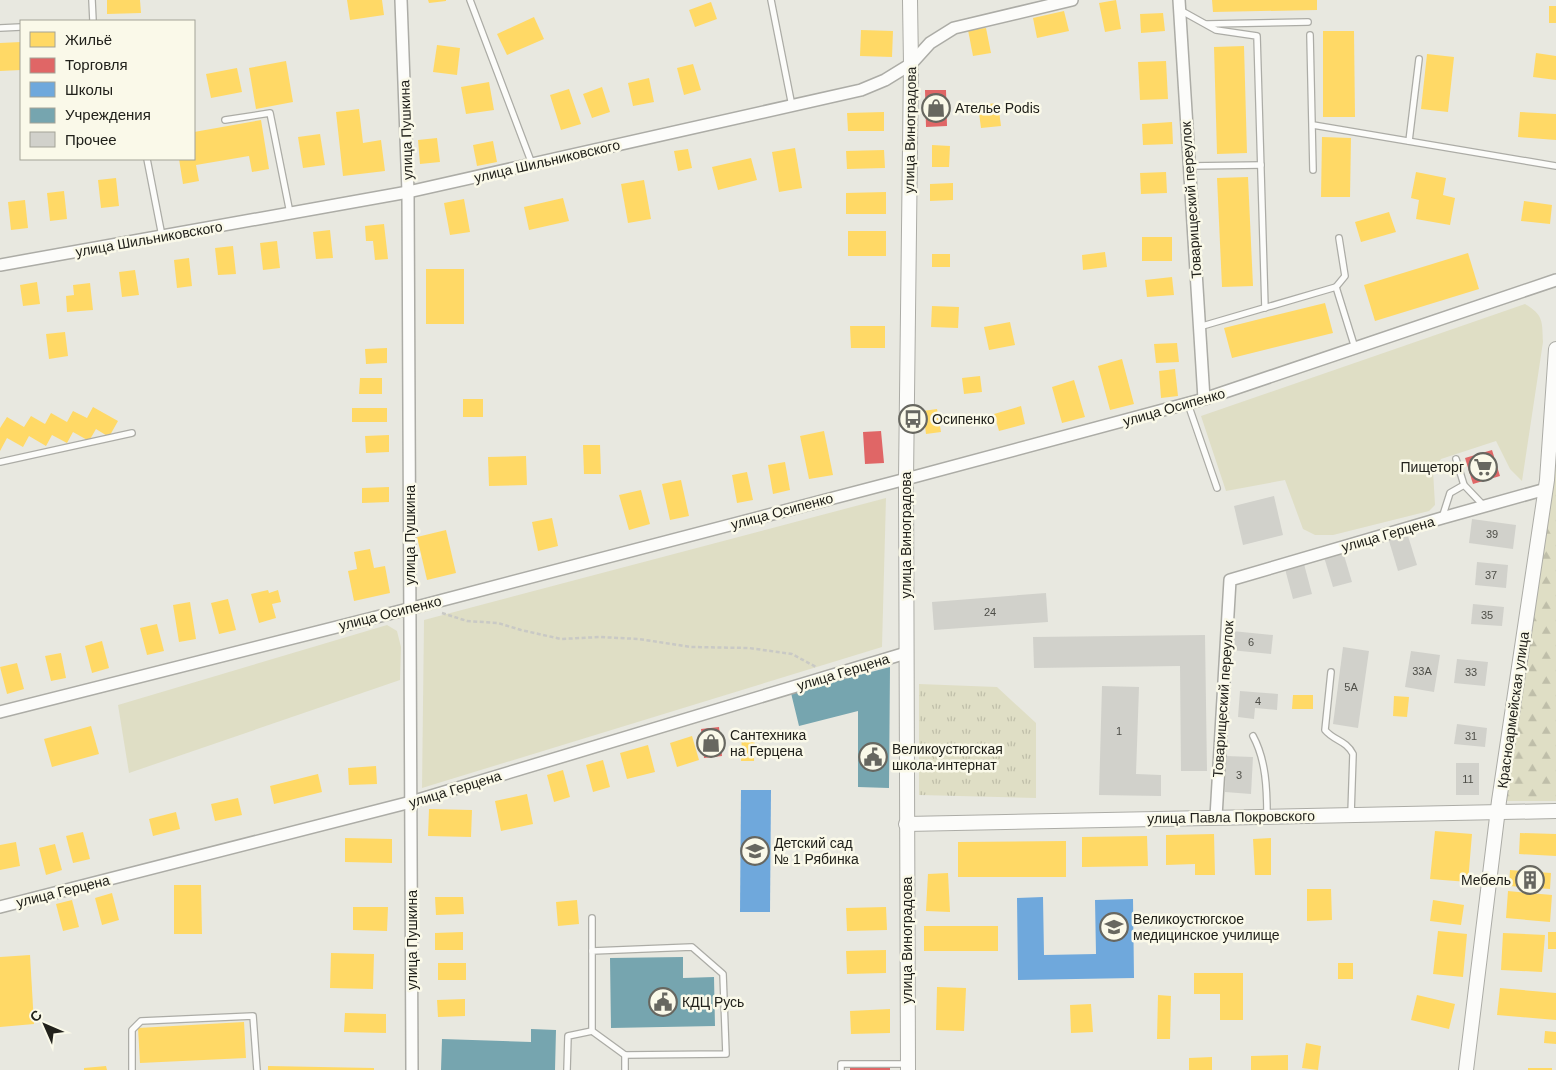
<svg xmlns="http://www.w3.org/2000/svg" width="1556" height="1070" viewBox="0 0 1556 1070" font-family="Arial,sans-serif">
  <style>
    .grass { fill: #dfdec5 }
    .forest { fill: url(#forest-firs) }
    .park { fill: url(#park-tufts) }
    .homes { fill: #ffd966 }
    .shops { fill: #e06666 }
    .schools { fill: #6fa8dc }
    .public { fill: #76a5af }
    .building { fill: #d1d1cb }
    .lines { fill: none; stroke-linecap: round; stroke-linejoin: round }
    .service-casing { stroke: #acaca6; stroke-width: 8 }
    .minor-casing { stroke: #acaca6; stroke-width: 14 }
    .tertiary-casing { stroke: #acaca6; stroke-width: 16 }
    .path { stroke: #c9c9c5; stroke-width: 2.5; stroke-dasharray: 4 2.5; stroke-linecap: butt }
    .service { stroke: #fcfcfa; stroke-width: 5.5 }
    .minor { stroke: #fcfcfa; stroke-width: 11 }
    .tertiary { stroke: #fcfcfa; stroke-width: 14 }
    .labels { text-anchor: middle; stroke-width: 5; stroke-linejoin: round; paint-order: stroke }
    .number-label { font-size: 11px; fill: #4d4d47 }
    .poi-label { font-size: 14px; fill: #21211b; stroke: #faf9e9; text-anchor: start }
    .street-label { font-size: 14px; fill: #21211b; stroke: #faf9e9 }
  </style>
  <defs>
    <pattern id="forest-firs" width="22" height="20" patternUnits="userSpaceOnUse" patternTransform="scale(1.25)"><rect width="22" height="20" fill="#dfdec5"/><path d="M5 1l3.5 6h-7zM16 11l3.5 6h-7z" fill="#bfbea9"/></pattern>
    <pattern id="park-tufts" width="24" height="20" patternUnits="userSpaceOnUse" patternTransform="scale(1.25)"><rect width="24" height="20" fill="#dfdec5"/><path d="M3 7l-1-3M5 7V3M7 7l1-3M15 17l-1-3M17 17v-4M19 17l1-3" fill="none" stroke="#bfbea9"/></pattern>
  </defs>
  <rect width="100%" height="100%" fill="#e8e8e0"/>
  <g class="grass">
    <path d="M1525,304C1544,315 1542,322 1543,342L1522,481L1510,469L1496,441L1441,459L1433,471L1435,505L1429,511L1333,535H1315L1303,529L1285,480L1226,491L1201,416Z"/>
    <polygon points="886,498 882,647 422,788 424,620"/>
    <polygon points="387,625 397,631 401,647 400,680 129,773 118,705"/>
  </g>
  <polygon class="forest" points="1556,428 1556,801 1499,801"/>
  <polygon class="park" points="919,684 997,687 1036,723 1036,798 919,795"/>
  <g class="homes">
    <polygon points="107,0 140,0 141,13 107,14"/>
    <polygon points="347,0 382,0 384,15 350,20"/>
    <polygon points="428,0 446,0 446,1 429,3"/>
    <polygon points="1116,0 1121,29 1105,32 1099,3"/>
    <polygon points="1212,0 1317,0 1317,10 1213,12"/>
    <polygon points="711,2 717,19 695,27 689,10"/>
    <rect x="1549" y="6" width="7" height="17"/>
    <polygon points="1064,11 1069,31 1037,38 1033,18"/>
    <polygon points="1163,13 1165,31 1141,33 1140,14"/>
    <polygon points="534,17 544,39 507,55 497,34"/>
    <polygon points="986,28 991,53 973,56 968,30"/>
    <polygon points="861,30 893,31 892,57 860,56"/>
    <polygon points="1323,31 1354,31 1355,117 1323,117"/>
    <polygon points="21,42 21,70 0,71 0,43"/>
    <polygon points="437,45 460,48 457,75 433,72"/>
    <polygon points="1244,46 1247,153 1217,154 1214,47"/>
    <polygon points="1536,53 1556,56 1556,80 1533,77"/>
    <polygon points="1427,54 1454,57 1448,112 1421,109"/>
    <polygon points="286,61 293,102 256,109 249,68"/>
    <polygon points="1166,61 1168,99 1140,100 1138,62"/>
    <polygon points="693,64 701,90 684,95 677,68"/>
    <polygon points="237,68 242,92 211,98 206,74"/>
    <polygon points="649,78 654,102 633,106 628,83"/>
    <polygon points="489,82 494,110 466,114 461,87"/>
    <polygon points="602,87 610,112 592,118 583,94"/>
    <polygon points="569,89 581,124 561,130 550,95"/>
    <polygon points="998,103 1001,126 981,128 978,105"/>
    <polygon points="359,109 363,143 381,140 385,171 343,176 336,112"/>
    <polygon points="884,112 884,131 848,131 847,113"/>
    <polygon points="1520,112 1556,114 1556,140 1518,137"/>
    <polygon points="261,120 269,169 252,172 249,156 196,165 199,181 183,184 179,159 194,159 194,132"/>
    <polygon points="1172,122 1173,144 1143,145 1142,124"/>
    <polygon points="320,134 325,165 303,168 298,137"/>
    <polygon points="1322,137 1351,138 1350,197 1321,197"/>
    <polygon points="437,138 440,162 420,164 418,140"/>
    <polygon points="493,141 497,162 477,166 473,145"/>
    <polygon points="932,145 950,146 949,167 932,167"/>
    <polygon points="795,148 802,188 779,192 772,152"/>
    <polygon points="688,149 692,168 678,171 674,151"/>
    <polygon points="884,150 885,168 847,169 846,151"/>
    <polygon points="751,158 757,180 718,190 712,167"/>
    <polygon points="1166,172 1167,193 1141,194 1140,173"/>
    <polygon points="1416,172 1446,178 1443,195 1455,198 1450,225 1416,219 1419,200 1411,198"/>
    <polygon points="1248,177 1253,286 1222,287 1217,178"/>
    <polygon points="116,178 119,206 101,208 98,180"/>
    <polygon points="644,180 651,219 628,223 621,184"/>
    <polygon points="953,183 953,200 930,201 930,184"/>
    <polygon points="64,191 67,219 50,221 47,193"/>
    <polygon points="886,192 886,214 846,214 846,193"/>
    <polygon points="563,198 569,221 529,230 524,207"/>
    <polygon points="464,199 470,232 450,235 444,203"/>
    <polygon points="25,200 28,228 11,230 8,202"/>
    <polygon points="1524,201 1552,205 1550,224 1521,221"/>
    <polygon points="1389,212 1396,232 1361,242 1355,222"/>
    <polygon points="384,224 388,259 375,260 373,241 366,241 365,226"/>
    <polygon points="330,230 333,258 316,259 313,232"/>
    <rect x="848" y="231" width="38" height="25"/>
    <rect x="1142" y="237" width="30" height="24"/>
    <polygon points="277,241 280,268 263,270 260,243"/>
    <polygon points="233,246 236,274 218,275 215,248"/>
    <polygon points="1105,252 1107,267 1083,270 1082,255"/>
    <polygon points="1468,253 1479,289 1375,321 1364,285"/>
    <rect x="932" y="254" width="18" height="13"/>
    <polygon points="189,258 192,286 177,288 174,260"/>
    <rect x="426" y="269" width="38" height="55"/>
    <polygon points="135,270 139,295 122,297 119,272"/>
    <polygon points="1172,277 1174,295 1147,297 1145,280"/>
    <polygon points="37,282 40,304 23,306 20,285"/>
    <polygon points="90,283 93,310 67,312 66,296 74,295 73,285"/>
    <polygon points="1325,303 1333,333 1232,358 1224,328"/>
    <polygon points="932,306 959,307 958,328 931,327"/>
    <polygon points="1010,322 1015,345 989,350 984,327"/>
    <polygon points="850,326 885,326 885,348 851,348"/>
    <polygon points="65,332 68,356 49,359 46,334"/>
    <polygon points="1177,343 1179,362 1156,363 1154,344"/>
    <polygon points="387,348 387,363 366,364 365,349"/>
    <polygon points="1122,359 1134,404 1110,410 1098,366"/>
    <polygon points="1175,369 1178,396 1161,398 1159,371"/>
    <polygon points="980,376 982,392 964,394 962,378"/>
    <polygon points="360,378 382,378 382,394 359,394"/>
    <polygon points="1074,380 1085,417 1062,423 1052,387"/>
    <rect x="463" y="399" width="20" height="18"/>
    <polygon points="1021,406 1025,424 999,431 994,414"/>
    <polygon points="93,407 118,421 109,437 96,429 89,441 73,432 67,443 52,435 46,446 29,436 23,447 7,438 0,451 0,428 7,417 24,427 31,416 45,424 51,413 67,422 73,411 87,418"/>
    <rect x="352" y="408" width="35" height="14"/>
    <polygon points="937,409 941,432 926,434 923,411"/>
    <polygon points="824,431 833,475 809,479 800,436"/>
    <polygon points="389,435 389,452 366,453 365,436"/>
    <polygon points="583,445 600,445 601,474 584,474"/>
    <polygon points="526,456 527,485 489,486 488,457"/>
    <polygon points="785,462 790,490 773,494 768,465"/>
    <polygon points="747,472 753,500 737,503 732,475"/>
    <polygon points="681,480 689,516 670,520 662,484"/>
    <polygon points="389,487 389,502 362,503 362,488"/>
    <polygon points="641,490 650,524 629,530 619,495"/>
    <polygon points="552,518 558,546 538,551 532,522"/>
    <polygon points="446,530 456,573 427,580 417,537"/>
    <polygon points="370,549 374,568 385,566 390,593 354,601 348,571 357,569 354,552"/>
    <polygon points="268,590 269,593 278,590 281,602 272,604 276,618 259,623 251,594"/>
    <polygon points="228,599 236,630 219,634 211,603"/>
    <polygon points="190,602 196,639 179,642 173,605"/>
    <polygon points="157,624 164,651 147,655 140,628"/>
    <polygon points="102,641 109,668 92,673 85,646"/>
    <polygon points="61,653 66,678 51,681 45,656"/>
    <polygon points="17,663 24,689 7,694 0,667"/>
    <polygon points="1293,695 1313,695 1313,709 1292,709"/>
    <polygon points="1394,696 1409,697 1407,717 1393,716"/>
    <polygon points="91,726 99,754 52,767 44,739"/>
    <polygon points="742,731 755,732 754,761 741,761"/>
    <polygon points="692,736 699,760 677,767 670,743"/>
    <polygon points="648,745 655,772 627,779 620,753"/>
    <polygon points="603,760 610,787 593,792 586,765"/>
    <polygon points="376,766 377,784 349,785 348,768"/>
    <polygon points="563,770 570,797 554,802 547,775"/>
    <polygon points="318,774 322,792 274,804 270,786"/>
    <polygon points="527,794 533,824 501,831 495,801"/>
    <polygon points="238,798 242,815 215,821 211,804"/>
    <polygon points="429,809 472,810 471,837 428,836"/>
    <polygon points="176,812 180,829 153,836 149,819"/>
    <polygon points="1435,831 1472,834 1468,882 1430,879"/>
    <polygon points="83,832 90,859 73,863 66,836"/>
    <polygon points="1520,833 1556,834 1556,856 1519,854"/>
    <polygon points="1214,834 1215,875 1195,875 1195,864 1166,865 1166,835"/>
    <polygon points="1147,836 1148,866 1082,867 1082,837"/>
    <polygon points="345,838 392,839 392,863 345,862"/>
    <polygon points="1271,838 1271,875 1255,875 1253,839"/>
    <polygon points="1066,841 1066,877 958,877 958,842"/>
    <polygon points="16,842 20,866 0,870 0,845"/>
    <polygon points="55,844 62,870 46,875 39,848"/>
    <polygon points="1510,870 1551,873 1550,889 1509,886"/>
    <polygon points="948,873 950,912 926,911 928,874"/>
    <polygon points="174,885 201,885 202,934 174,934"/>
    <polygon points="1307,889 1331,889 1332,920 1307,921"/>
    <polygon points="1508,891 1552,895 1550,922 1506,918"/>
    <polygon points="112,893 119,920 102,925 95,898"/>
    <polygon points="435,897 463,897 464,914 436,915"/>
    <polygon points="72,900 79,927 63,931 56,904"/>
    <polygon points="577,900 579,924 558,926 556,902"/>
    <polygon points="1433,900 1464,905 1461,925 1430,921"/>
    <polygon points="353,907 388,907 387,931 353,930"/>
    <polygon points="886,907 887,930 847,931 846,908"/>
    <rect x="924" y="926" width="74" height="25"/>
    <polygon points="1438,931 1467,934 1463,977 1433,974"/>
    <polygon points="463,932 463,950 435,950 435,933"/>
    <rect x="1548" y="932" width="8" height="17"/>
    <polygon points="1503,933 1545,935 1542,972 1501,970"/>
    <polygon points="886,950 886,973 847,974 846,951"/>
    <polygon points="331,953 374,954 373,989 330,988"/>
    <polygon points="30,955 34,1024 0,1027 0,957"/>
    <rect x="438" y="963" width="28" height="17"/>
    <rect x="1338" y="963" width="15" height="16"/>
    <polygon points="1194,973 1243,973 1243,1020 1220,1020 1220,994 1194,994"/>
    <polygon points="937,987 966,988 964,1031 936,1030"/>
    <polygon points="1500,988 1556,993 1556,1020 1497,1015"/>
    <polygon points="1158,995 1171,996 1170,1039 1157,1039"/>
    <polygon points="1417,995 1455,1004 1449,1029 1411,1020"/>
    <polygon points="465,999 465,1016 438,1017 437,1000"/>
    <polygon points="1091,1004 1093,1032 1071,1033 1070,1005"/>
    <polygon points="890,1009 890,1033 851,1034 850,1011"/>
    <polygon points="345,1013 386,1014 386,1033 344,1032"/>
    <polygon points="244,1022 246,1058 140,1063 138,1028"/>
    <polygon points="1545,1031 1556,1032 1556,1044 1544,1043"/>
    <polygon points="1306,1043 1321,1046 1318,1070 1302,1068"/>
    <polygon points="1288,1055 1288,1070 1251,1070 1251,1056"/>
    <polygon points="1212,1057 1212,1070 1189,1070 1189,1058"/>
    <polygon points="106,1066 107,1070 84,1070 84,1068"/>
    <polygon points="268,1066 374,1068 374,1070 268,1070"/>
    <rect x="1528" y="1068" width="24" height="2"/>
  </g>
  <g class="shops">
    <polygon points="925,90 946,90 947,126 926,127"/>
    <polygon points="881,431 884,463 865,464 863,432"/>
    <polygon points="1492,450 1500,476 1473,484 1465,458"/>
    <polygon points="719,727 722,756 704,758 701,729"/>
    <rect x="850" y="1068" width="40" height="2"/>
  </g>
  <g class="schools">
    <polygon points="741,790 771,790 770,912 740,912"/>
    <polygon points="1043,897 1044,955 1096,954 1095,900 1133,899 1134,978 1018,980 1017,898"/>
  </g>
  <g class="public">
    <polygon points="890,667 889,788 858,787 858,711 799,726 791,693"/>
    <polygon points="683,957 683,978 714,977 715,1026 611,1028 610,958"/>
    <polygon points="531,1029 556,1030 555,1070 441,1070 442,1039 531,1042"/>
  </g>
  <g class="building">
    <polygon points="1274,496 1283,535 1243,545 1234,506"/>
    <polygon points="1472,519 1516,525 1513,549 1469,543"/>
    <polygon points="1408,536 1417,565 1398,571 1389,541"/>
    <polygon points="1343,552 1352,582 1333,587 1324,557"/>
    <polygon points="1477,562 1508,565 1506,588 1475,585"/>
    <polygon points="1304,564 1312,594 1293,599 1285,569"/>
    <polygon points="1046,593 1048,622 934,630 932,602"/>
    <polygon points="1473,604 1504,607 1502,626 1471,624"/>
    <polygon points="1232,631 1273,635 1271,654 1230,650"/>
    <polygon points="1205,635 1207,771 1181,771 1180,666 1034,668 1033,637"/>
    <polygon points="1343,647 1369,651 1358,728 1333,724"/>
    <polygon points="1411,651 1440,655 1434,692 1405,687"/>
    <polygon points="1457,659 1488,662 1485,686 1454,683"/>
    <polygon points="1102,686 1139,687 1136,774 1161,775 1161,796 1099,795"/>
    <polygon points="1240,691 1278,694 1277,710 1255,708 1254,719 1238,717"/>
    <polygon points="1457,724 1487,728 1485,747 1454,744"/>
    <polygon points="1226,756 1253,757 1251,794 1225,792"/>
    <rect x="1456" y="763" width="23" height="32"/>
  </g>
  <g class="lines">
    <defs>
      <g id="service">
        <polyline points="92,0 93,21"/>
        <polyline points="470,0 532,164"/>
        <polyline points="771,0 792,106"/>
        <polyline points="1180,10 1216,30 1257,36 1265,308"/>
        <polyline points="1207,24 1308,22"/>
        <polyline points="0,28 21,27"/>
        <polyline points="1310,35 1313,170"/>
        <polyline points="225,120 270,113 290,213"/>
        <polyline points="1313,125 1556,166"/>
        <polyline points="1409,141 1419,59"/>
        <polyline points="147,159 162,236"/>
        <polyline points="1189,166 1261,165"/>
        <polyline points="1336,287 1345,276 1339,238"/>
        <polyline points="1199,327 1336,287 1355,348"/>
        <polyline points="1188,404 1217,488"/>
        <polyline points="1456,459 1464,485 1484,506"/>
        <polyline points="0,462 132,433"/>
        <polyline points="1442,518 1450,493 1464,485"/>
        <path d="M1331,672L1325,730C1334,741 1346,740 1353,754L1351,814"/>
        <path d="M1253,736C1266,760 1267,789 1267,816"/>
        <polyline points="592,918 592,951"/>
        <polygon points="692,947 723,974 726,1054 625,1055 592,1031 592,951"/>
        <polyline points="625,1055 625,1070"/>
        <polyline points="132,1070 132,1030 141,1021 253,1016 257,1070"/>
        <polyline points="567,1070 568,1036 592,1031"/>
        <polyline points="841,1070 841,1064 908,1064"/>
      </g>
      <g id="minor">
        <polyline points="401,0 408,192 412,1070"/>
        <polyline points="1179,0 1204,399"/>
        <polyline points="0,265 408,192 861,90 885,80 911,64 930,43 954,28 1072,0"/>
        <polyline points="0,712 424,605 906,479 1204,399 1556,280"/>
        <polyline points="1216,817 1230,580 1442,518 1546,489"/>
        <polyline points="0,907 411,802 906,653"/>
      </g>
      <g id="tertiary">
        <polyline points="906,824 1556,811"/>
        <polyline points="908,1070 906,479 911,64 910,0"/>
        <polyline points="1466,1070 1499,801 1547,480 1556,349"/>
      </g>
    </defs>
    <use href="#service" class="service-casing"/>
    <use href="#minor" class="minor-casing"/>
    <use href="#tertiary" class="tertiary-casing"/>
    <polyline class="path" points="442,613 467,621 498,623 521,630 561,639 600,637 639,639 691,647 749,648 792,654 816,667"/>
    <use href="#service" class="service"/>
    <use href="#minor" class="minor"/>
    <use href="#tertiary" class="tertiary"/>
  </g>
  <defs>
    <symbol id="shop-ring" viewBox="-11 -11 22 22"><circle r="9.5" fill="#faf9e9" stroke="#676760" stroke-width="1.5"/><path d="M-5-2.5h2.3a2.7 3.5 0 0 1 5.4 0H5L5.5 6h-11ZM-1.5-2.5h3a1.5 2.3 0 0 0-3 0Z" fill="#676760"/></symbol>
    <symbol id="bus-ring" viewBox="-11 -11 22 22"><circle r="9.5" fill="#faf9e9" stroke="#676760" stroke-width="1.5"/><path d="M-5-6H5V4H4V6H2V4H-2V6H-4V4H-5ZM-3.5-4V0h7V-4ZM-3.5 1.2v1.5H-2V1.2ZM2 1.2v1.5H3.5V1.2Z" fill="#676760"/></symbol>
    <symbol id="supermarket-ring" viewBox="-11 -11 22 22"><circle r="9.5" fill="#faf9e9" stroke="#676760" stroke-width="1.5"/><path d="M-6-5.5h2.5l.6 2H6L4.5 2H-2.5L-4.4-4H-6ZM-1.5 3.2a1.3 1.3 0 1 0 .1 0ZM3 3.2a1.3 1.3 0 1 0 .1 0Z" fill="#676760"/></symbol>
    <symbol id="civic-ring" viewBox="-11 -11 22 22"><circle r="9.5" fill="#faf9e9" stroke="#676760" stroke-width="1.5"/><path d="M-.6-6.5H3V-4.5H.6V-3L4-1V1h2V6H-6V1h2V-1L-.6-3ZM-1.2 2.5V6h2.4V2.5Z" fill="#676760"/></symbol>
    <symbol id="school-ring" viewBox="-11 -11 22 22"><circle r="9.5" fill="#faf9e9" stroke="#676760" stroke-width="1.5"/><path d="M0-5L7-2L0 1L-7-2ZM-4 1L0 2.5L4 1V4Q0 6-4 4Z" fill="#676760"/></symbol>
    <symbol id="building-ring" viewBox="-11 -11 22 22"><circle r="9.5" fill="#faf9e9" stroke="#676760" stroke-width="1.5"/><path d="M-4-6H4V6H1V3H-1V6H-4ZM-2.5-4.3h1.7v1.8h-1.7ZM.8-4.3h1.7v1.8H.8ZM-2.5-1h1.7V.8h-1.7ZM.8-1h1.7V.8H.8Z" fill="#676760"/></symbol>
    <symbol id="university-ring" viewBox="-11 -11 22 22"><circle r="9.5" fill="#faf9e9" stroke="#676760" stroke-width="1.5"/><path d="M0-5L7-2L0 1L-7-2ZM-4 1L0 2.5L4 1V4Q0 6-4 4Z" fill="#676760"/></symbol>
  </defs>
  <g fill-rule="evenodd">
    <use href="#shop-ring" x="920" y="92" width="32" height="32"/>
    <use href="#bus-ring" x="897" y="403" width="32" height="32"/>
    <use href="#supermarket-ring" x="1467" y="451" width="32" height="32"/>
    <use href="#shop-ring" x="695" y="727" width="32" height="32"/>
    <use href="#civic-ring" x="857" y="741" width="32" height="32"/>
    <use href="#school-ring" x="739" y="835" width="32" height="32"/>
    <use href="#building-ring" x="1514" y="864" width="32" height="32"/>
    <use href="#university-ring" x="1098" y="911" width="32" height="32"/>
    <use href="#civic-ring" x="647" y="986" width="32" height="32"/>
  </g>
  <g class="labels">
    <g class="number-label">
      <text x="1492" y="538">39</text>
      <text x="1491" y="579">37</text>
      <text x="990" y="616">24</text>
      <text x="1487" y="619">35</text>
      <text x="1251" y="646">6</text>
      <text x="1422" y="675">33А</text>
      <text x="1471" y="676">33</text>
      <text x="1351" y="691">5А</text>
      <text x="1258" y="705">4</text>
      <text x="1119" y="735">1</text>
      <text x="1471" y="740">31</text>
      <text x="1239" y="779">3</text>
      <text x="1468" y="783">11</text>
    </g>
    <g class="poi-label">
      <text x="955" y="113">Ателье Podis</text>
      <text x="932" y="424">Осипенко</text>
      <text x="1464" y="472" text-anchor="end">Пищеторг</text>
      <text x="730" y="740">Сантехника<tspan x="730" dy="16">на Герцена</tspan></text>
      <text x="892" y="754">Великоустюгская<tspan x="892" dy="16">школа-интернат</tspan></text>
      <text x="774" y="848">Детский сад<tspan x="774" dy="16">№ 1 Рябинка</tspan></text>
      <text x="1511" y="885" text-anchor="end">Мебель</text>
      <text x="1133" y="924">Великоустюгское<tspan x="1133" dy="16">медицинское училище</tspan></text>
      <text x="682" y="1007">КДЦ Русь</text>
    </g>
    <g class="street-label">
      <text transform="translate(406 130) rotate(-92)" y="5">улица Пушкина</text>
      <text transform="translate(910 130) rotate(-89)" y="5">улица Виноградова</text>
      <text transform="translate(547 161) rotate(-13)" y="5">улица Шильниковского</text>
      <text transform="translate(1191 200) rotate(-94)" y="5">Товарищеский переулок</text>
      <text transform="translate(149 239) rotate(-10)" y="5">улица Шильниковского</text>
      <text transform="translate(1174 407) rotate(-16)" y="5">улица Осипенко</text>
      <text transform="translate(782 511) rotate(-15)" y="5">улица Осипенко</text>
      <text transform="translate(1388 534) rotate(-16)" y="5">улица Герцена</text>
      <text transform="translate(410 535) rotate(-90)" y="5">улица Пушкина</text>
      <text transform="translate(906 535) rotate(-90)" y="5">улица Виноградова</text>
      <text transform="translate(390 613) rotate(-14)" y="5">улица Осипенко</text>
      <text transform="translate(843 672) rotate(-17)" y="5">улица Герцена</text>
      <text transform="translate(1223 699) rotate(-86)" y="5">Товарищеский переулок</text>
      <text transform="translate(1513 710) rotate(-82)" y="5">Красноармейская улица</text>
      <text transform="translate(455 789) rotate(-17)" y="5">улица Герцена</text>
      <text transform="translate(1231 817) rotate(-1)" y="5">улица Павла Покровского</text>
      <text transform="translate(63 891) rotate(-14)" y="5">улица Герцена</text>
      <text transform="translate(412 940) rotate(-90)" y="5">улица Пушкина</text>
      <text transform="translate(907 940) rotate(-90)" y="5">улица Виноградова</text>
    </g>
  </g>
  <rect x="20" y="20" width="175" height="140" fill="#faf9e9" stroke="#a3a397"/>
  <rect x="30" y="32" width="25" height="15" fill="#ffd966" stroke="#a3a397"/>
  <text x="65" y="45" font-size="15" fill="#21211b">Жильё</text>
  <rect x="30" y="58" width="25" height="15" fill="#e06666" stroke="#a3a397"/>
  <text x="65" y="70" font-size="15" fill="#21211b">Торговля</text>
  <rect x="30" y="82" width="25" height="15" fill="#6fa8dc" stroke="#a3a397"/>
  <text x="65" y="95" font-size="15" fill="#21211b">Школы</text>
  <rect x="30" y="108" width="25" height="15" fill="#76a5af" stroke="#a3a397"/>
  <text x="65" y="120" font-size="15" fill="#21211b">Учреждения</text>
  <rect x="30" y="132" width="25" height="15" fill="#d1d1cb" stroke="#a3a397"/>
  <text x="65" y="145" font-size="15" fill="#21211b">Прочее</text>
  <g transform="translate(45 1025) rotate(315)" stroke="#faf9e9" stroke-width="4" paint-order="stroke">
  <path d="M0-4L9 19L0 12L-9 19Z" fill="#21211b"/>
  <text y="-8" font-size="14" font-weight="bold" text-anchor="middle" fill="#21211b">С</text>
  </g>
</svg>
